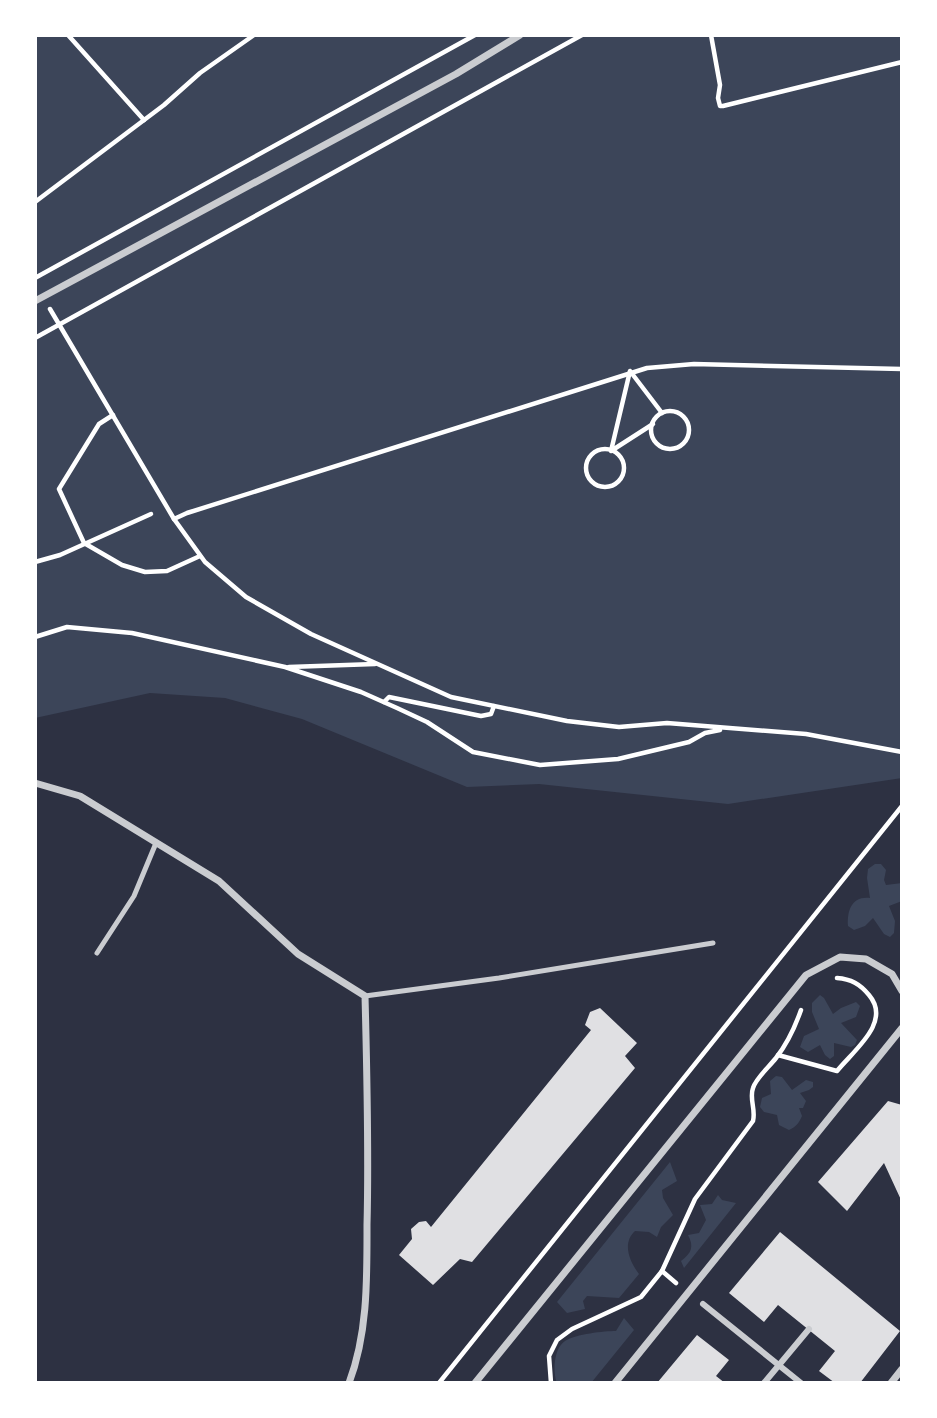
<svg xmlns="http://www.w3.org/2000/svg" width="937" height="1418" viewBox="0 0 937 1418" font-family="'Open Sans',sans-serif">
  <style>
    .green { fill: #3c4559 }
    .building { fill: #e0e0e3 }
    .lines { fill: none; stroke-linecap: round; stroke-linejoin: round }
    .path { stroke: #fff; stroke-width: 4.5 }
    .service { stroke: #caccd0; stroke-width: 5 }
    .pedestrian { stroke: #caccd0; stroke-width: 6 }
    .minor { stroke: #caccd0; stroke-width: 7 }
  </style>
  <rect width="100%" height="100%" fill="#2d3142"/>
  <g class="green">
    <polygon points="35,35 902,35 902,778 728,804 539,784 467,787 302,719 225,698 150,693 35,718"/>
    <path d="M875,864H881L886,870L884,880L886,885L902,883V901L889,906L895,921L894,933L890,937L884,934L873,918L865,926L854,930L848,926C847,910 852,896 870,898L867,878L868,869Z"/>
    <polygon points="820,995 824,998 833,1014 841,1008 856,1002 860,1006 856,1017 841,1023 857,1040 855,1045 851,1047 834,1043 834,1056 830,1059 825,1055 820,1045 808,1052 800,1047 804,1036 819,1029 812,1012 812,1003"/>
    <path d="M776,1076L782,1077L792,1090L806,1080L813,1082V1087L809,1090L800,1093L806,1101L803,1108H799L802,1116C799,1123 796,1127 789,1130L779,1125L777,1115L764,1112L760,1107L762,1098L771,1094L770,1081Z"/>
    <path d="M670,1162L677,1181L662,1190L663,1198L673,1215L661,1227L657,1237L649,1232L635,1231C622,1243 629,1261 639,1274L619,1298L587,1296L583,1301L585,1309L567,1313L557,1302Z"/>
    <path d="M718,1195L722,1200L736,1203L684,1268L681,1261C692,1253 694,1246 688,1235L699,1233L706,1220L700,1205L712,1204Z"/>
    <path d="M624,1318L634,1330L591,1383H557C553,1373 553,1349 565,1341C576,1334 604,1331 616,1331Z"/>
  </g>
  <g class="building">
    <polygon points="600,1008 637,1043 625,1056 635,1068 472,1262 460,1259 433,1285 399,1255 412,1239 411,1229 419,1222 426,1221 431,1227 591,1030 585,1025 590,1012"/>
    <polygon points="888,1101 902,1105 902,1202 884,1163 847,1211 818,1182"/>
    <polygon points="780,1232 900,1331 860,1383 835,1383 819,1371 835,1351 778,1305 764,1322 729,1293"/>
    <polygon points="697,1335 729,1360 716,1376 725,1383 657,1383"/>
  </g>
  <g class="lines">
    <g class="path">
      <polyline points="68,35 144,120"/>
      <polyline points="711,35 720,85 718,98 720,106 723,106 902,62"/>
      <polyline points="35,202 164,105 200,73 254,35"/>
      <polyline points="35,278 475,35"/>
      <polyline points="50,309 174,519 187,513 647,368 694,364 902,369"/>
      <polyline points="35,338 582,35"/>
      <circle cx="670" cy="430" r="19"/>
      <polyline points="113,415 99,424 59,489 84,543 122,565 145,572 167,571 200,556"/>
      <polyline points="653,424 611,451 630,371 662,413"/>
      <circle cx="605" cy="468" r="19"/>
      <polyline points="174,519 205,562 246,597 311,634 451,697 567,721 619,727 667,723 806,734 902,752"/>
      <polyline points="35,562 60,555 151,514"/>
      <polyline points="35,637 67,627 132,633 285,667 361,692 397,708 427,722 473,752 540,765 618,759 689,742 705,733 720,730"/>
      <polyline points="289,667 375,664"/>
      <polyline points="384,702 389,697 481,716 491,714 494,706"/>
      <path d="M778,1055L837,1071C854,1050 892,1022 869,995C860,984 851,979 837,978"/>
      <path d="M662,1271L695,1199L753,1121C756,1109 749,1099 753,1088C756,1078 769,1067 776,1058C787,1044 795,1027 801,1010"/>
      <polyline points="439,1383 902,806"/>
      <polyline points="551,1383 549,1356 557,1340 572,1329 641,1297 662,1271 676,1283"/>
    </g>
    <g class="service">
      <polyline points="97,953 134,896 156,843"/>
      <polyline points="365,996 499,978 713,943"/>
    </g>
    <g class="pedestrian">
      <polyline points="703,1304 801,1383"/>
      <polyline points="764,1383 809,1329"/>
    </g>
    <g class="minor">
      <polyline points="35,301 456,74 520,35"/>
      <path d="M35,783L80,796L219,881L298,954L365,996C367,1072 369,1149 367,1225C367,1278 368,1333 349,1383"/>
      <polyline points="475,1383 806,975 840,957 866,959 892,974 902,991"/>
      <polyline points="615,1383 902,1028"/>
      <polyline points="891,1383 902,1369"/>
    </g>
  </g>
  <rect width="937" height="1418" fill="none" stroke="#ffffff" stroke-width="74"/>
</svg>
